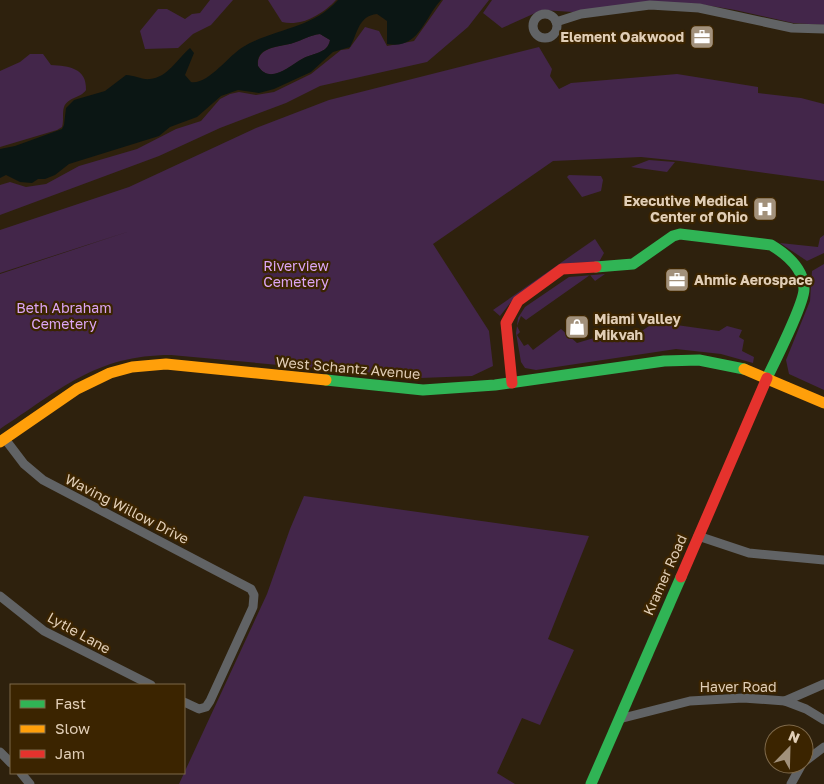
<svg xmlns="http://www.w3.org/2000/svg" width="824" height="784" viewBox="0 0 824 784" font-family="'Golos Text',sans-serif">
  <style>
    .green { fill: #43264a }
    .water { fill: #0b1614; fill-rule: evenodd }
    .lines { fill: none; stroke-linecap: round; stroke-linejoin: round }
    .street { stroke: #616365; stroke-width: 9 }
    .fast { stroke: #30b455; stroke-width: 11 }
    .slow { stroke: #ff9f0a; stroke-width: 11 }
    .jam { stroke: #e5322d; stroke-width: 11 }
    .labels { text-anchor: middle; stroke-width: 4.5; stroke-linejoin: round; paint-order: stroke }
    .poi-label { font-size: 14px; font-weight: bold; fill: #e1ceb6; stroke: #3b2400; text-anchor: end }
    .park-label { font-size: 14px; fill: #dca6f5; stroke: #3b2400 }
    .street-label { font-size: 14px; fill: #e1ceb6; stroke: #3b2400 }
  </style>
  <rect width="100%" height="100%" fill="#2e210d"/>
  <g class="green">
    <polygon points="210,0 233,0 211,25 193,34 178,48 145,49 140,31 158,9 167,9 185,19 192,14 200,13"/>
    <path d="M268,0H336C323,14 301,27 282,22Z"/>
    <polygon points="443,0 489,0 468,27 427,62 320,86 286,103 220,128 159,156 0,215 0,185 10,182 26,187 46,184 79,166 137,149 176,129 201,121 220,99 230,94 239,92 256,95 274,92 311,74 341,50 349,49 365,27 379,31 387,46 414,41"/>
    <polygon points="492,0 824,0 824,25 793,23 735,10 699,4 649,2 573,12 542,10 502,28 483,13"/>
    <path d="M320,34L330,40C328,54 312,53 302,59C289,66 270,85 258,66C256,46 281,47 293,43C303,40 310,35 320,34Z"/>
    <path d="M539,47L552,69L550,76L559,89L571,83L677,74L758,87V93L801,98L824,104V181L680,161L641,157L553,161L433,244L489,331L493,366L472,376L421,378L171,355C95,355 60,390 0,429V274L130,231L0,273V230L129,187L256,128L329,100Z"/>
    <path d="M30,54H43L51,65C69,66 87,68 86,90C81,98 68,97 64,107C62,113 64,120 62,127L57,130L0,147V71L20,62Z"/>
    <polygon points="649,160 675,162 667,172 631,167"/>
    <polygon points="569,175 601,176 603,180 601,191 582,197 567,177"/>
    <polygon points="824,235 824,253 807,261 780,243 818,247 820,238"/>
    <polygon points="595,239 604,253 599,262 572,263 511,302 500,316 493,310"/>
    <polygon points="824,264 824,390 789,374 786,360 810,301 812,271"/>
    <path d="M605,274L595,281L590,275L526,320L521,316L517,326L520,332L517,335L524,346L528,344L533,350L561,329L577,343L594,338C606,345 612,341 624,333L630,339L655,322L719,331L727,326L742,330L739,337L744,340L742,351L754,357L753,363L721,354L676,349L536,370L525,368L521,362L516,333L518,318L525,307L569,277Z"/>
    <polygon points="304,496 589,536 548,639 574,650 540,725 522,718 497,773 515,784 179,784 267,594 290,529"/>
  </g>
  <path class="water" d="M338,0H441C424,18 419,50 387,44V21L377,14C358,16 358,33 350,47L333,52L311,72L274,89L259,93L238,90L221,96L197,117L170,127L159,136L69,164L55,175L45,179H38L32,183L20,182L6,175L0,178V149L15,146L62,129L64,125L66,108L74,100L105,91L126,75C134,75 142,80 150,79C167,78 178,58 190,48L194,53L185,75L191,82C208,85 228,56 243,47C275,28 312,29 338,0ZM320,34L330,40C328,54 312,53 302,59C289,66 270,85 258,66C255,46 281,47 293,43C303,40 310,35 320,34Z"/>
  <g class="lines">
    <g class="street">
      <circle cx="545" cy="26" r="12"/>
      <polyline points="556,22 581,14 650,5 699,8 792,28 824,29"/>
      <polyline points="5,439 24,464 43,480 251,589 254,595 253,607 210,701 206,707 199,709 184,702"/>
      <polyline points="698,536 749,553 824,560"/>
      <polyline points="0,596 44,631 151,685"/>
      <polyline points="785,701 824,684"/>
      <polyline points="619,719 690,701 743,698 785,701 806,709 824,720"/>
      <polyline points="0,752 11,763"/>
      <polyline points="804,762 824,747"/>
      <polyline points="21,773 30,784"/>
      <polyline points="791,784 802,764"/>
    </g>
    <g class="fast">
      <path d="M596,267L633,264L673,236L680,234L771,245C786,254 804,269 804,289C804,304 775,361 767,378"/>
      <polyline points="326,380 423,390 495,385 664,361 699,360 744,369"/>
      <polyline points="591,784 681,577"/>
    </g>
    <g class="slow">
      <polyline points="744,369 824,403"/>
      <polyline points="0,442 77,389 110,373 132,367 166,364 326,380"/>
    </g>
    <g class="jam">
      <polyline points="512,383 506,323 518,301 562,269 596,267"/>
      <polyline points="681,577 767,378"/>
    </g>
  </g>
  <defs>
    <symbol id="office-square" viewBox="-11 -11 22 22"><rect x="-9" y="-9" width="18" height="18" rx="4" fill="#a2917b" stroke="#3b2400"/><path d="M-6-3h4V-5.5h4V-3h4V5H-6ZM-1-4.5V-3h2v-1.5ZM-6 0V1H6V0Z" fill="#fff"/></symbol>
    <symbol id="hospital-square" viewBox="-11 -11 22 22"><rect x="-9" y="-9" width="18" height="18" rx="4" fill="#a2917b" stroke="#3b2400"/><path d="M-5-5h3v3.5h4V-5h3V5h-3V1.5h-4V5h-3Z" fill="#fff"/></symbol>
    <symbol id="shop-square" viewBox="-11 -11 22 22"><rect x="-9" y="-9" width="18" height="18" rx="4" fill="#a2917b" stroke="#3b2400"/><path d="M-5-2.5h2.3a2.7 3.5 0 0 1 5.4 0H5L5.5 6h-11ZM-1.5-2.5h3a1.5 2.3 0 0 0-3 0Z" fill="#fff"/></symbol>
  </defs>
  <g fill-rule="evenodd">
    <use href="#office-square" x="688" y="23" width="28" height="28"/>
    <use href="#hospital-square" x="751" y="195" width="28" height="28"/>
    <use href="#office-square" x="663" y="266" width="28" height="28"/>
    <use href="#shop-square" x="563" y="313" width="28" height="28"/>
  </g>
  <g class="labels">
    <g class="poi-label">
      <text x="684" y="42">Element Oakwood</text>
      <text x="748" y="206">Executive Medical<tspan x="748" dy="16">Center of Ohio</tspan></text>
      <text x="694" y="285" text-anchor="start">Ahmic Aerospace</text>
      <text x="594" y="324" text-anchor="start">Miami Valley<tspan x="594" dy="16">Mikvah</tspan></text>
    </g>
    <g class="park-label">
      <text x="296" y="271">Riverview<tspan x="296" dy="16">Cemetery</tspan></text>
      <text x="64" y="313">Beth Abraham<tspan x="64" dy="16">Cemetery</tspan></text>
    </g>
    <g class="street-label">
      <text transform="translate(348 368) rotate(5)" y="5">West Schantz Avenue</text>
      <text transform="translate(127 509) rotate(27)" y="5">Waving Willow Drive</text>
      <text transform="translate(665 575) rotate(-66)" y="5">Kramer Road</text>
      <text transform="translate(79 633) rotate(29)" y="5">Lytle Lane</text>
      <text x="738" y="692">Haver Road</text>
    </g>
  </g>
  <rect x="10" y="684" width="175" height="90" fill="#3b2400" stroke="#7d6849"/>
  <rect x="20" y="700" width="25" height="8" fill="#30b455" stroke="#7d6849"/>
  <text x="55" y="709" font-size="15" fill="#e1ceb6">Fast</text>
  <rect x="20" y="725" width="25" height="8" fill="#ff9f0a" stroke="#7d6849"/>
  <text x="55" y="734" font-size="15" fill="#e1ceb6">Slow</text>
  <rect x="20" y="750" width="25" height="8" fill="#e5322d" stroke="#7d6849"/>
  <text x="55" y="759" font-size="15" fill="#e1ceb6">Jam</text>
  <g transform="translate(789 749) rotate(23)"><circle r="24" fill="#3b2400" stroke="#7d6849"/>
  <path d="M0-4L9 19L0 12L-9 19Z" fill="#a2917b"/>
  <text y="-8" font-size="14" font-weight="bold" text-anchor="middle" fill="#e1ceb6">N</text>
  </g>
</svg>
